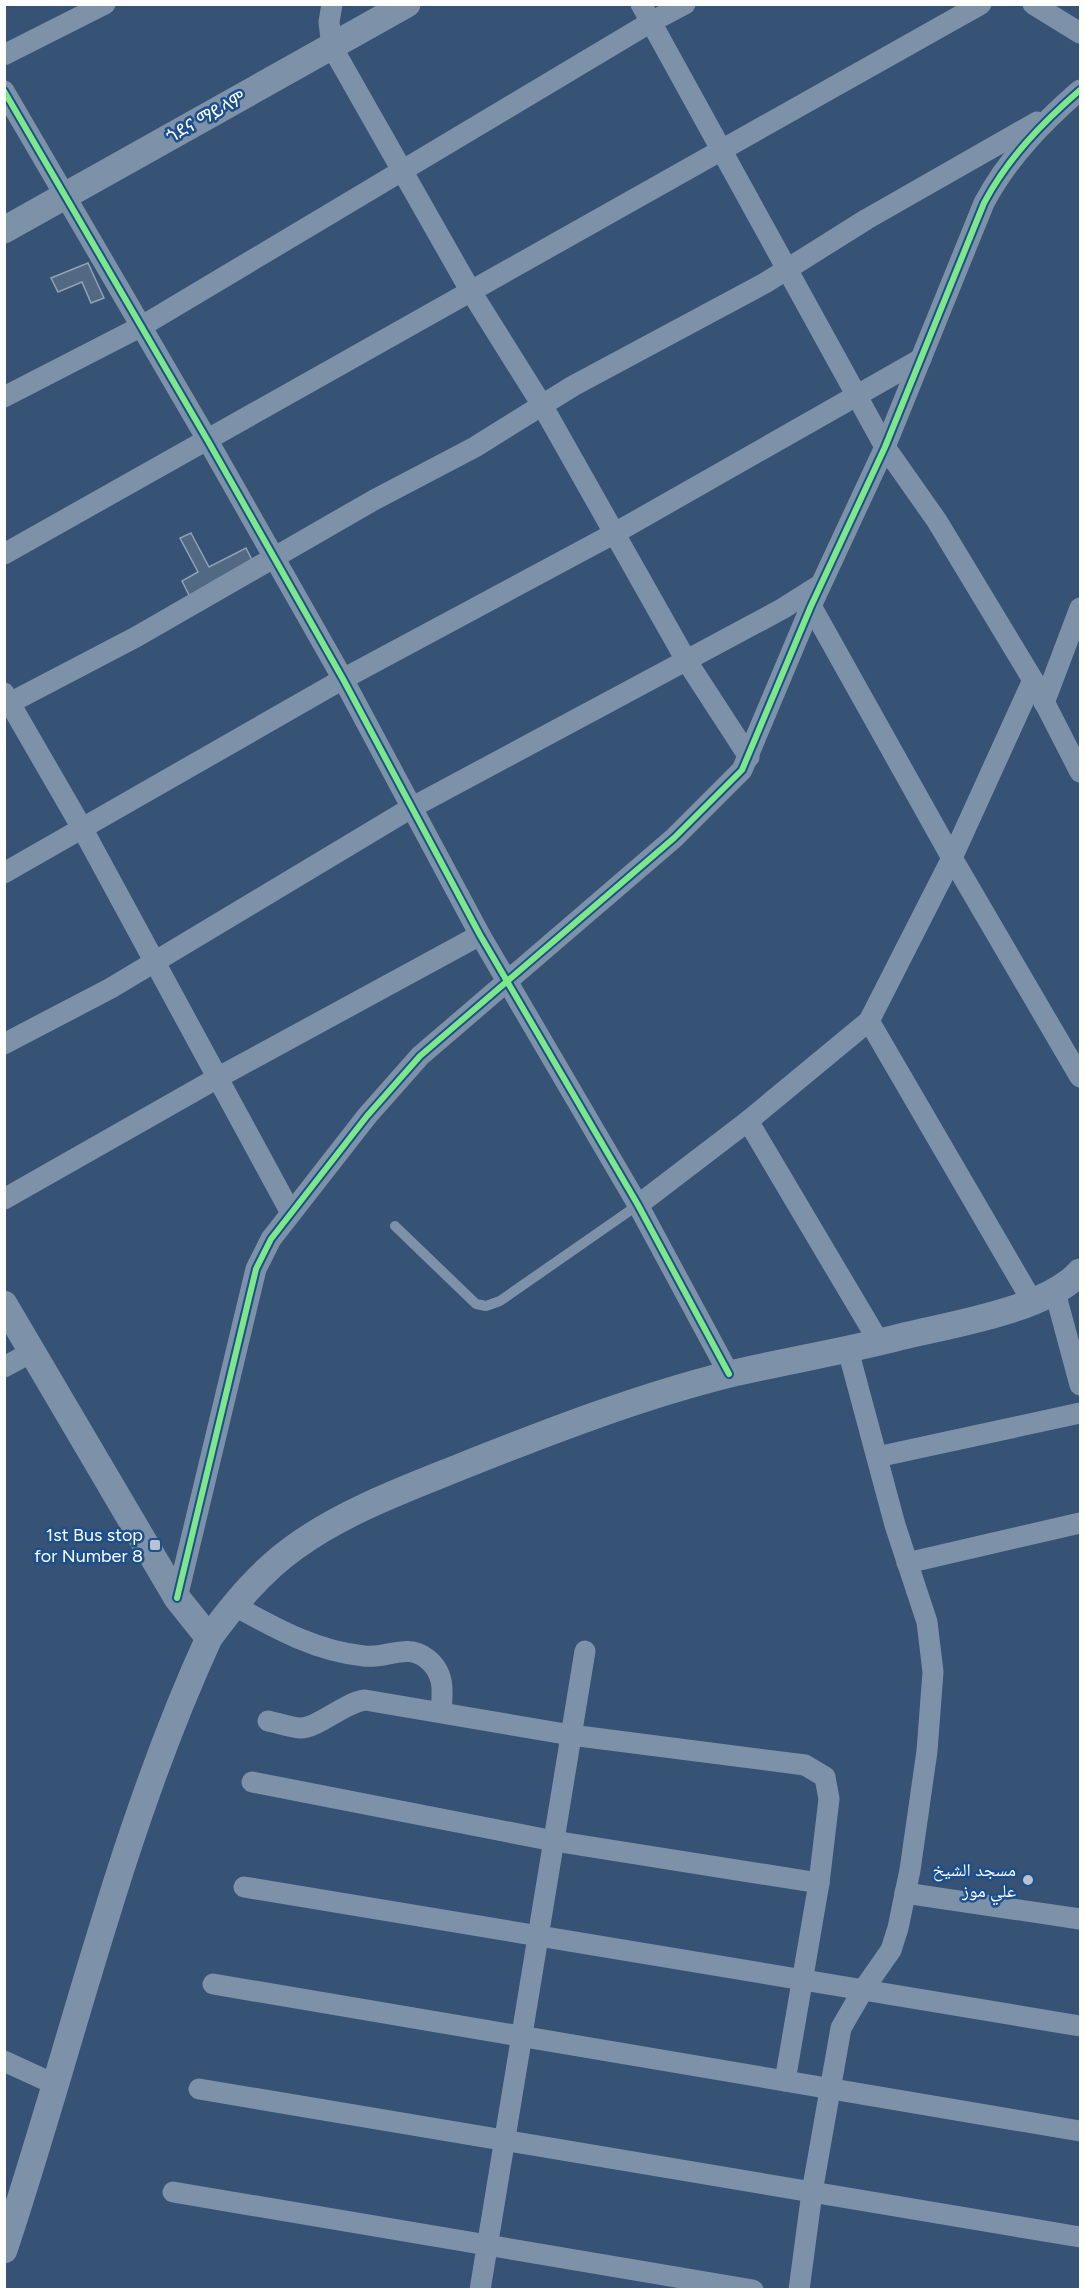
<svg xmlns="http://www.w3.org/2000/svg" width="1085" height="2294" viewBox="0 0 1085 2294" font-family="Figtree,'Noto Naskh Arabic','Noto Sans Ethiopic',sans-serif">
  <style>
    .building { fill: #526984; stroke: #92a2b6; stroke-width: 1.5 }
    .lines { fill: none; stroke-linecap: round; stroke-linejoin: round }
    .service { stroke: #7d92a8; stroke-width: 10 }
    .minor { stroke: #7d92a8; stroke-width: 21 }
    .tertiary { stroke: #7d92a8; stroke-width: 27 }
    .cycleway-casing { stroke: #1b4f8f; stroke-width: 10 }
    .cycleway { stroke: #7ce984; stroke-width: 6 }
    .poi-dot { fill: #b9c2ce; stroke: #1b4f8f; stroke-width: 2 }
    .labels { text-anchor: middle; stroke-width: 5; stroke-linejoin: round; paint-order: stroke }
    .street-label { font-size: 18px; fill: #fff; stroke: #1b4f8f }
    .poi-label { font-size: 18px; fill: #fff; stroke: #1b4f8f; text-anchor: end }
  </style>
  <rect width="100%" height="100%" fill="#365274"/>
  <g class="building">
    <polygon points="88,263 104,298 91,303 82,282 58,292 51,278"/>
    <polygon points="191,533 209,567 246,548 254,564 190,597 182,581 198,572 180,538"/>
  </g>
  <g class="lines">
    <polyline class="service" points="395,1226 476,1304 486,1306 500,1301 638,1205"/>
    <g class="minor">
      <polyline points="332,4 329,22 332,47 470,290 542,405 686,660 749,757"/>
      <polyline points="641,4 885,447 937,521 1033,680 1080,772"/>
      <polyline points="1033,4 1080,33"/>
      <polyline points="4,55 105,4"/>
      <polyline points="4,91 208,441 343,679 480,935 638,1205 729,1374"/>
      <polyline points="4,397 142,326 651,22 685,4"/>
      <polyline points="4,554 981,4"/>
      <polyline points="811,606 952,858 1080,1077"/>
      <polyline points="4,693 82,828 291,1213"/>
      <polyline points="1044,703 1080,608"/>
      <polyline points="4,706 136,637 374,500 475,447 573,386 765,283 867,219 1037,122"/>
      <polyline points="4,873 343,679 615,533 921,359"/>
      <polyline points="869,1021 1032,1301"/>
      <polyline points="4,1044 111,988 411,808 782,609 820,585"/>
      <polyline points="748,1121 879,1342"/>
      <polyline points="4,1199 219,1077 480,935"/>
      <polyline points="638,1205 748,1121 869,1021 952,858 1033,680"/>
      <polyline points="1055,1292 1080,1385"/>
      <polyline points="4,1367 32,1352"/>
      <polyline points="877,1457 1080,1413"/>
      <polyline points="907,1563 1080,1523"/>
      <path d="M177,1598L256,1269L271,1239L367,1116L420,1056L674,838L742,770L811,606L885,447L984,203C1008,158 1042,123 1080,90"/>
      <path d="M233,1605C275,1628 315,1651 364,1656C386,1659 407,1643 426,1658C445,1672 443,1691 441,1712"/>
      <path d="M268,1721C278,1723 290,1727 300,1728C317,1729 343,1703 365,1700L571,1735L805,1765L825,1777L829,1799L819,1883L785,2081"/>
      <polyline points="252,1782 554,1841 819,1883"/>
      <polyline points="244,1887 1080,2026"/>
      <polyline points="905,1893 1080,1919"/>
      <polyline points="213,1984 1080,2131"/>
      <polyline points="4,2061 54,2084"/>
      <polyline points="199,2089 1080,2237"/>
      <polyline points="173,2192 753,2290"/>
      <polyline points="480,2290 585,1651"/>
      <polyline points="799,2290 812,2192 841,2028 863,1990 891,1950 898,1928 910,1870 927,1751 933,1672 927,1622 895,1525 848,1350"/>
    </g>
    <g class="tertiary">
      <polyline points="4,230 407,4"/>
      <path d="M4,1304L177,1598L209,1638C119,1834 72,2046 4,2250"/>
      <path d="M209,1638C234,1604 260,1572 295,1547C343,1512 405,1489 460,1467C548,1432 638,1397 730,1374C785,1361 841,1352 896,1338C947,1325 1045,1311 1080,1272"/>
    </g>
    <defs>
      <g id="cycleway">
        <polyline points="4,91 208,441 343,679 480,935 638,1205 729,1374"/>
        <path d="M177,1598L256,1269L271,1239L367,1116L420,1056L674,838L742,770L811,606L885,447L984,203C1008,158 1042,123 1080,90"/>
      </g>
    </defs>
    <use href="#cycleway" class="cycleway-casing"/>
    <use href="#cycleway" class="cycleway"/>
  </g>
  <g class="poi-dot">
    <rect x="149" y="1539" width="12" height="12" rx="3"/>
    <circle cx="1028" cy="1880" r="6"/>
  </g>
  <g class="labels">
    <g class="street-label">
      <text transform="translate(206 117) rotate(-29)" y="6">ጎደና ማይላም</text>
    </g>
    <g class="poi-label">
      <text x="143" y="1541">1st Bus stop<tspan x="143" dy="21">for Number 8</tspan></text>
      <text x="1016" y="1876">مسجد الشيخ<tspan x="1016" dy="21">علي موز</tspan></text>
    </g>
  </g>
  <rect width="1085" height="2294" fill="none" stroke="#ffffff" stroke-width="12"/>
</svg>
